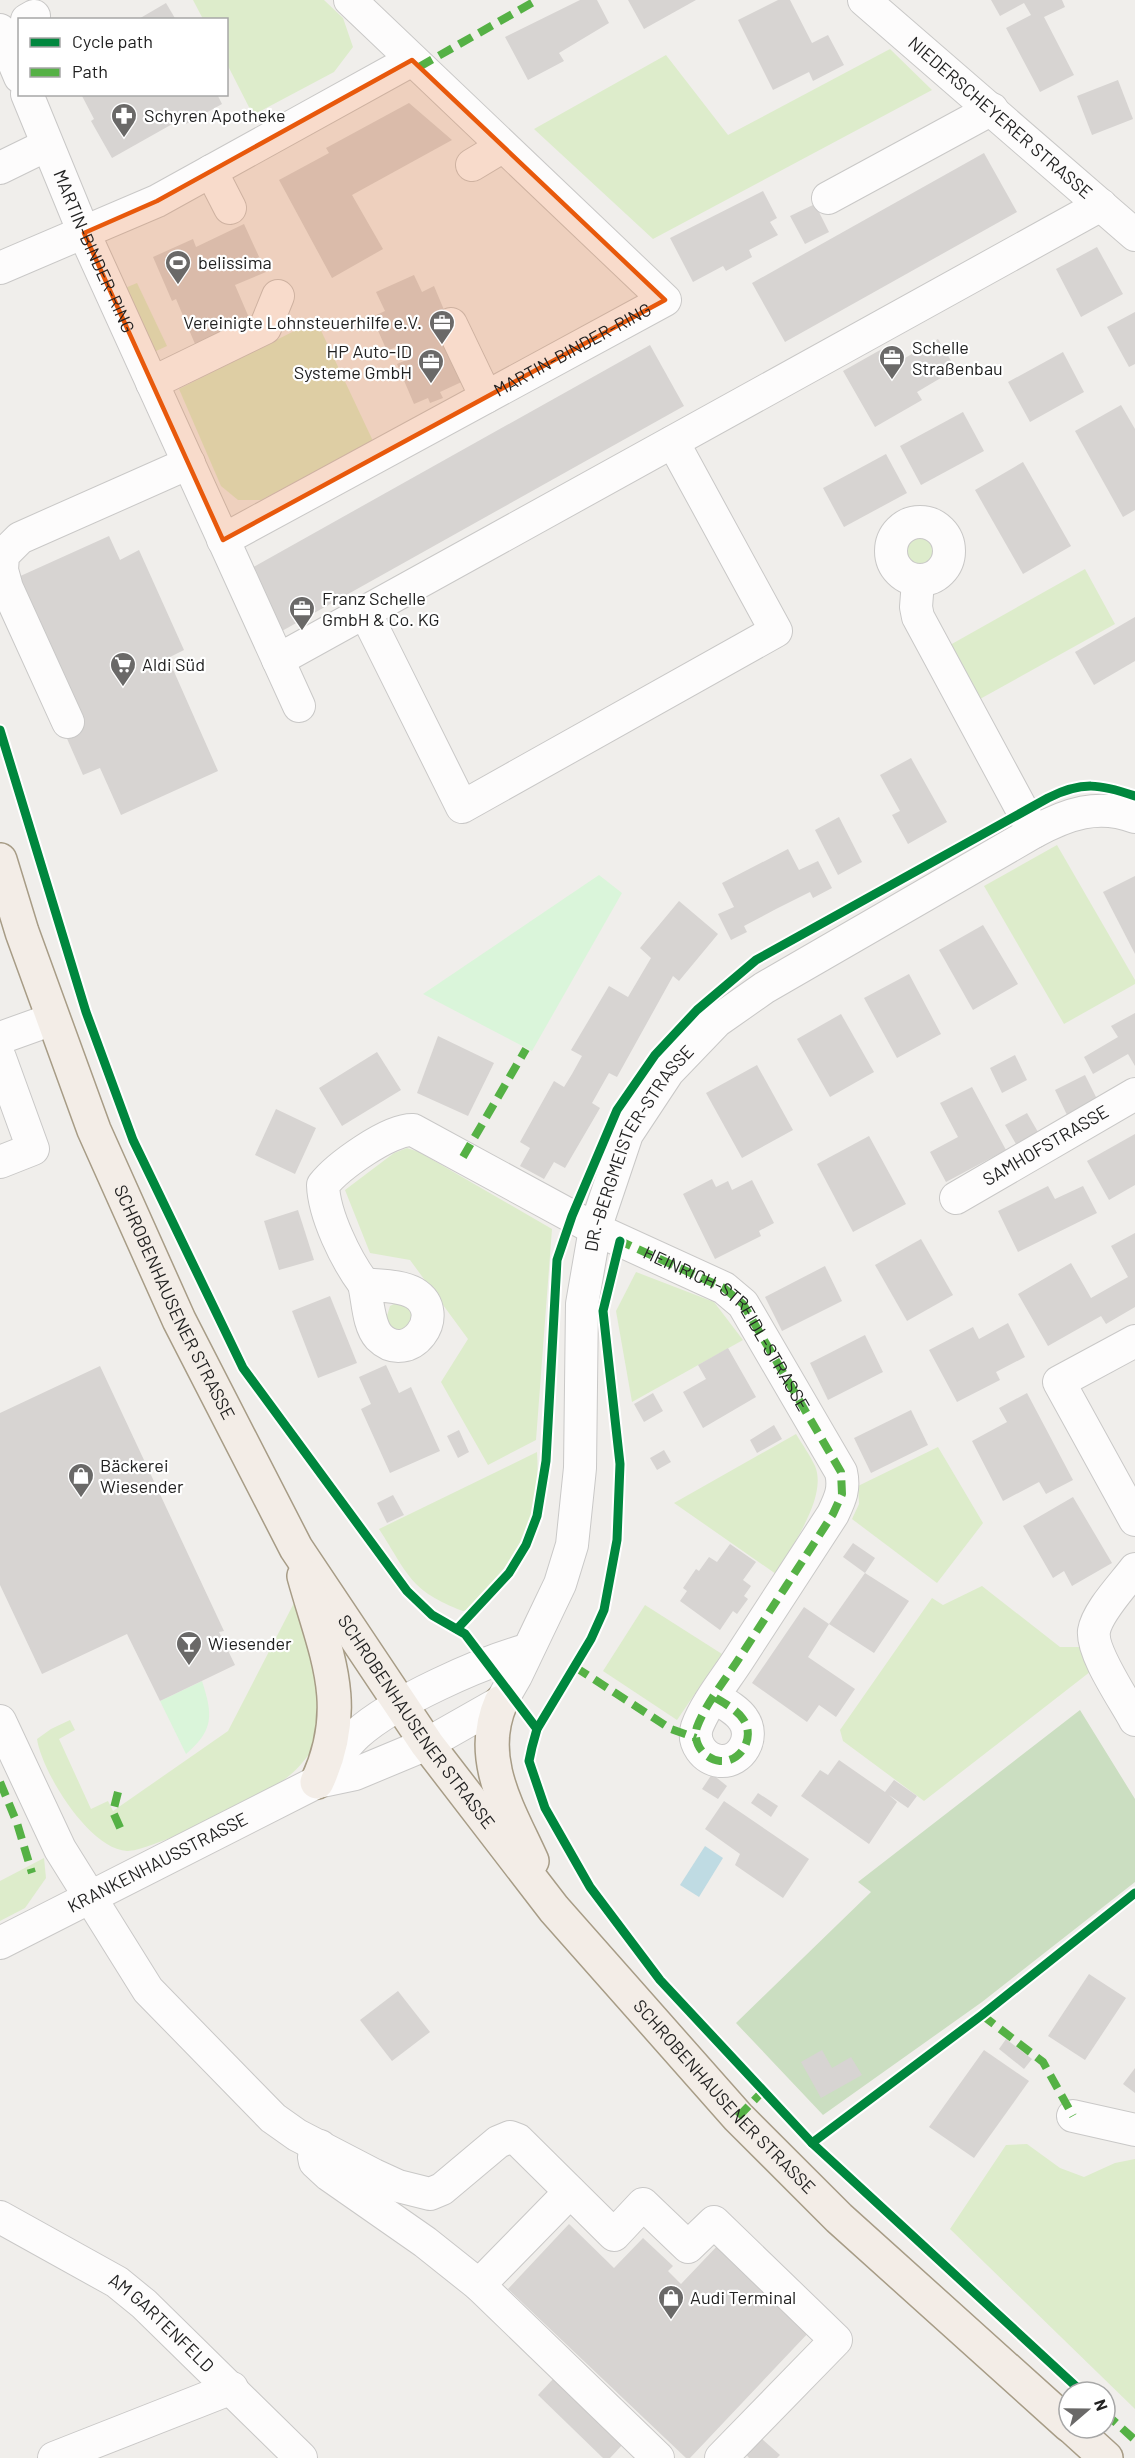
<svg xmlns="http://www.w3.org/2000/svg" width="1135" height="2458" viewBox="0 0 1135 2458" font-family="Barlow,sans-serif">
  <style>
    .grass { fill: #ddeccb }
    .forest { fill: #cbdec1 }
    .park { fill: #daf5da }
    .water { fill: #bfdbe3 }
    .building { fill: #d7d4d2 }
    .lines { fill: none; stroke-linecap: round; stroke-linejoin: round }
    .minor-casing { stroke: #c9c8c7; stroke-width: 34 }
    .major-casing { stroke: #a79c86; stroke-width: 36 }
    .minor { stroke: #fdfcfc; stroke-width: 32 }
    .major { stroke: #f3ede7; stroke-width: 33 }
    .quiet { stroke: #55b145; stroke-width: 8; stroke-dasharray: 15 8; stroke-linecap: butt }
    .cycleway-casing { stroke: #fff; stroke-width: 13 }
    .cycleway { stroke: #00873e; stroke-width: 9 }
    .marked { fill: #e8590c; fill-opacity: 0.2; stroke: #e8590c; stroke-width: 4.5; stroke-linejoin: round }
    .labels { text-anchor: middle; stroke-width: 4.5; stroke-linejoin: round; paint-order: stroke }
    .poi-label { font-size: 18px; fill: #222; stroke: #fff; text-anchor: start }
    .street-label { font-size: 18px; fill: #222; stroke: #fff }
  </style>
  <rect width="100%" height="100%" fill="#f0eeeb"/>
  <g class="grass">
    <polygon points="193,0 324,0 343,18 353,47 334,72 253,115 227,64 226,20 203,19"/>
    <polygon points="890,49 932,90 653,239 534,129 666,55 728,135"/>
    <polygon points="137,283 167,346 154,352 125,288"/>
    <polygon points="316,320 373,441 261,500 238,500 221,486 179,389"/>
    <circle cx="920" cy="551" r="18"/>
    <polygon points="1085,569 1115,624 980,699 950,645"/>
    <polygon points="1057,845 1135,980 1135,984 1064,1024 984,886"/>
    <polygon points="407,1148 419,1152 552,1229 536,1440 488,1465 441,1382 468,1339 410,1260 370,1253 345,1190 394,1153"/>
    <polygon points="636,1272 714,1302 743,1340 632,1402 616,1311"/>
    <polygon points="398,1302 414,1309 411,1327 398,1331 391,1327 386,1319 390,1306"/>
    <path d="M796,1434C802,1444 810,1455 815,1466C828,1497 791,1547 776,1574L674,1503Z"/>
    <polygon points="938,1447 983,1523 937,1583 852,1519 859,1504 858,1486"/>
    <path d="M537,1452C542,1523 515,1559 470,1609L463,1611C410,1591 408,1574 379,1529Z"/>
    <polygon points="982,1586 1060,1647 1084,1647 1095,1668 924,1801 843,1741 840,1730 932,1598 943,1605"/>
    <path d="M295,1601C310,1641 326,1681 322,1725C320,1745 300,1768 284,1780C265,1795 148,1853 127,1851C89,1849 42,1772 37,1739L51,1729L70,1720L75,1730L59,1739L91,1809L108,1801L113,1811L228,1731Z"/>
    <polygon points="645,1605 722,1654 677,1720 603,1671"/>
    <polygon points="44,1858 46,1878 25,1908 0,1921 0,1881"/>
    <polygon points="1027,2144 1060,2168 1084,2177 1115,2163 1135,2159 1135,2409 950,2229 1006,2145"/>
  </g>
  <polygon class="forest" points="1080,1710 1135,1799 1135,1882 982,2002 823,2115 736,2023 871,1892 858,1882"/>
  <g class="park">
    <polygon points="599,875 622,893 532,1051 423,994"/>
    <path d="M202,1681C213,1715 214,1730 186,1754L160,1701Z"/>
  </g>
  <polygon class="water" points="705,1846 723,1858 699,1897 680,1885"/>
  <g class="building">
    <polygon points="580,0 597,0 609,23 559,53 564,61 528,80 505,37"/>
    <polygon points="628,0 696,0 644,29"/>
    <polygon points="778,0 790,0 812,43 828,35 844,65 813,81 809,72 773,90 738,20"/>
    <polygon points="991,0 1062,0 1065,7 1044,17 1074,75 1040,92 1006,28 1031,15 1024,3 1000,16"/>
    <polygon points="166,3 176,20 137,20"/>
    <polygon points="1118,80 1133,119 1092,135 1077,96"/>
    <polygon points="81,94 217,94 222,104 186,124 183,118 112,158 91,121 94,119"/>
    <polygon points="409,103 452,140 352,195 383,249 332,278 279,180 329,153 326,148"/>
    <polygon points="984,153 1017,212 785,342 752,283"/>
    <polygon points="763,191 777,218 770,222 778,235 749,250 752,257 726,271 723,266 693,282 670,238"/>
    <polygon points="815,204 829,232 805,244 790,216"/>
    <polygon points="244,224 266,272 235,285 253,327 198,351 176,299 172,301 153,257 193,239 196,247"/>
    <polygon points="1097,247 1123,294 1081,317 1056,269"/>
    <polygon points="414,275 422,292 434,286 447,317 432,324 439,341 449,336 468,379 440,392 443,398 430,403 428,398 414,404 397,364 409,359 402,344 387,351 372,317 385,311 376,292"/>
    <polygon points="1135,312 1135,364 1129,367 1107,327"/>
    <polygon points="938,339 956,369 917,392 922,400 875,427 843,371 889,345 898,362"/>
    <polygon points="650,345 684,406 282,631 248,570"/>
    <polygon points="1063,352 1084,392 1030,422 1008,382"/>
    <polygon points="1121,405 1135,429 1135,510 1123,517 1075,431"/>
    <polygon points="963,412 984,451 921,485 900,446"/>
    <polygon points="886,454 907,493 844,527 823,488"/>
    <polygon points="1023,462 1071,546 1023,574 975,490"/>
    <polygon points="109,536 120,560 139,550 184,650 168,658 218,771 121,815 100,768 83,775 61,725 16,578"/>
    <polygon points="1135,617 1135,661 1094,685 1075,652"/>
    <polygon points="911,758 947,822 908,844 892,815 900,811 880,775"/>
    <polygon points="839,817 862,862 838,875 815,830"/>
    <polygon points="788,849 799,870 818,861 832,888 813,898 810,892 776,909 744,926 747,932 731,940 718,914 734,907 722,883"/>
    <polygon points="1135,876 1135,954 1103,892"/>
    <polygon points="679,901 718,934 679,981 673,976 617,1077 609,1073 592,1103 600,1108 565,1168 554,1162 544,1179 520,1166 530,1148 520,1142 554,1081 564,1087 572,1074 582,1056 571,1050 609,986 628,997 651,958 640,948"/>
    <polygon points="983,925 1018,984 973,1010 939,950"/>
    <polygon points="909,974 941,1034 897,1058 864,998"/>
    <polygon points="1135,1013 1135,1066 1128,1054 1093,1074 1084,1057 1118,1037 1111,1026"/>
    <polygon points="841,1014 874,1072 830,1097 797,1039"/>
    <polygon points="438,1036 494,1063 468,1116 417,1093"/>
    <polygon points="377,1052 401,1090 342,1126 319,1088"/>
    <polygon points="1015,1055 1027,1080 1002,1093 990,1068"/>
    <polygon points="757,1065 793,1130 742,1158 706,1093"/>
    <polygon points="1085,1075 1098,1101 1068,1117 1055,1090"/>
    <polygon points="972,1087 1006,1150 946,1182 930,1152 958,1137 940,1103"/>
    <polygon points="276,1109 316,1128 295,1174 255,1155"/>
    <polygon points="1027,1113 1038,1132 1016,1144 1005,1125"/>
    <polygon points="1135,1134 1135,1185 1109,1200 1087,1161"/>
    <polygon points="869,1136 906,1204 853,1232 817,1164"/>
    <polygon points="712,1179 716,1187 728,1181 732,1190 752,1180 774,1223 759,1231 761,1236 715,1259 683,1194"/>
    <polygon points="1048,1186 1055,1199 1083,1186 1097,1213 1018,1252 998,1211"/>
    <polygon points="298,1210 314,1260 279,1270 264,1221"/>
    <polygon points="1135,1233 1135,1307 1106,1324 1101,1316 1048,1346 1018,1294 1071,1263 1091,1298 1128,1277 1111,1246"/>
    <polygon points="921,1239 953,1295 907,1321 875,1265"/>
    <polygon points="825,1266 842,1301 782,1331 765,1297"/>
    <polygon points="330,1296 357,1363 318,1378 292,1311"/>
    <polygon points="1008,1323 1025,1357 996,1372 1000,1380 957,1402 929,1350 973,1327 979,1339"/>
    <polygon points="865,1335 883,1372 828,1400 810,1363"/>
    <polygon points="728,1348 756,1397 703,1428 683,1392 706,1379 698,1365"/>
    <polygon points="386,1365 399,1393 411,1387 440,1451 390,1473 361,1409 371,1404 359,1377"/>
    <polygon points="100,1366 224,1631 219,1632 235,1665 160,1701 127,1634 42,1674 0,1585 0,1413"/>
    <polygon points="653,1393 663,1411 644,1422 634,1404"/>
    <polygon points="1027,1393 1073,1480 1046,1494 1039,1482 1003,1501 972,1441 1007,1422 999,1408"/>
    <polygon points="911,1410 928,1445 871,1473 854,1438"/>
    <polygon points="774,1425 782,1439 757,1453 750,1440"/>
    <polygon points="459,1430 469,1452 458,1458 447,1436"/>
    <polygon points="664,1450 671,1462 657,1470 650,1458"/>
    <polygon points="393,1495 404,1515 387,1523 377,1503"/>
    <polygon points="1073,1497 1112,1563 1072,1586 1064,1571 1053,1578 1023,1526"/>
    <polygon points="853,1543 875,1558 865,1573 843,1557"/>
    <polygon points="730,1544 756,1562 743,1580 751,1586 744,1596 748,1599 737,1614 733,1611 720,1630 680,1601 687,1591 683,1588 696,1569 699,1571 709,1557 717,1562"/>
    <polygon points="865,1573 909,1601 874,1653 829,1624"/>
    <polygon points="804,1607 829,1624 808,1657 855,1689 836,1717 819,1705 807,1722 752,1683"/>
    <polygon points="839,1760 885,1792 894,1780 917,1796 908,1808 889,1795 897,1802 869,1844 801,1796 820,1770 828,1775"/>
    <polygon points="712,1774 727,1786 718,1799 702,1789"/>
    <polygon points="758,1793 778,1806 771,1817 751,1803"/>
    <polygon points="724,1801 809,1859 783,1898 735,1865 740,1854 705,1829"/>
    <polygon points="1089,1974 1126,1998 1085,2060 1048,2036"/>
    <polygon points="398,1991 430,2032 392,2061 360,2020"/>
    <polygon points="1006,2039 1032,2059 1024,2069 999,2049"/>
    <polygon points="822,2050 832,2068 851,2057 862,2075 821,2098 801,2062"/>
    <polygon points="984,2050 1029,2081 974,2158 929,2127"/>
    <polygon points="1135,2068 1135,2093 1123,2084"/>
    <polygon points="569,2224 614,2268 643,2238 673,2266 668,2271 681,2284 720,2243 811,2330 690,2458 686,2458 508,2289"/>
    <polygon points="555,2377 624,2443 610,2458 603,2458 538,2395"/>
    <polygon points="761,2438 780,2455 777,2458 749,2458 746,2454"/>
  </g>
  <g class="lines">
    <defs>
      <g id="minor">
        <path id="s1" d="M864,0L1135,235"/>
        <polyline points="27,20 34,16"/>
        <polyline points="0,30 20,77"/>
        <path id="s2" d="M27,94L84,233L299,706"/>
        <polyline points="472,165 502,147"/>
        <polyline points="0,168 47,145"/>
        <polyline points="211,171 230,208"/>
        <polyline points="828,198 992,109"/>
        <polyline points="0,268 157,201 412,60"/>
        <polyline points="451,324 486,397"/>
        <polyline points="152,383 265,328 278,296"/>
        <circle cx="920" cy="551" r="29"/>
        <path id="s3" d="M223,540L665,300L350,0"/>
        <polyline points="918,581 916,607 918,617 1034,832"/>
        <polyline points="365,612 462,807 776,631 673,442"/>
        <polyline points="278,660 1101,205"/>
        <polyline points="68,722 7,588 2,570 3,555 20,538 189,463"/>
        <polyline points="0,1038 53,1019"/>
        <polyline points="0,1058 33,1149 0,1162"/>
        <path id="s4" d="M956,1198L1135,1094"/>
        <path d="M364,1284C346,1260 324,1215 323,1185C337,1167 389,1129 413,1130L595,1229L724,1288L743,1304L841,1472C845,1489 840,1499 833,1514C802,1562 771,1609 740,1657C726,1679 706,1703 697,1727C692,1743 704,1759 720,1761C741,1763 756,1737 743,1719C737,1710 724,1703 714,1697"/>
        <path d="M364,1284C379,1286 400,1285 414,1293C449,1314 409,1367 379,1337C368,1325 368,1300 364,1284Z"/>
        <polyline points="1135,1341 1059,1382 1135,1520"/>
        <path d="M1135,1569C1123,1585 1097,1612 1094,1631C1091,1652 1125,1701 1135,1720"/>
        <polyline points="0,1721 60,1849 148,1990 273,2118 297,2135 374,2175 398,2186 430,2194 442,2189 498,2142 510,2137 518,2140 614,2235 643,2204 688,2247 714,2222 836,2340 721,2458"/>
        <path d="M319,1780C331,1765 343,1747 357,1734C394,1701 480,1663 527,1650"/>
        <path id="s5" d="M0,1943L317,1782L355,1774L427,1744L501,1702L516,1676L560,1584L572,1545L580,1468L582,1304L595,1229L627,1134L668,1072L717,1021L764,988L1034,832C1067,814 1098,803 1135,817"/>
        <polyline points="1073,2116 1135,2130"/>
        <polyline points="320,2146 314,2157 315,2162 329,2175 425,2242 479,2285 658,2458"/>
        <path id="s6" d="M0,2217L117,2282L144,2304L301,2458"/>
        <polyline points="479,2285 570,2192"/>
        <polyline points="54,2458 232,2388"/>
      </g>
      <g id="major">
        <path id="s7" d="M0,860L22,932L94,1130L179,1320L296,1548L427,1744L554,1909L738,2117L839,2218L1069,2425"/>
        <path d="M304,1576C325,1652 353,1705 317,1782"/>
        <path d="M501,1702C476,1759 509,1810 532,1861"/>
        <polyline points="1073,2428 1106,2458"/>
      </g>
    </defs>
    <use href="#minor" class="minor-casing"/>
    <use href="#major" class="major-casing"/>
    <use href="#minor" class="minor"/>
    <use href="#major" class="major"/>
    <g class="quiet">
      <polyline points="419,67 537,0"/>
      <polyline points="463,1157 526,1049"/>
      <path id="s8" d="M619,1244L620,1241L724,1288L743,1304L841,1472L842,1494L833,1514C802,1562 771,1609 740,1657C726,1679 706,1703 697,1727C692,1743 704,1759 720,1761C741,1763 756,1737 743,1719C737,1710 724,1703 714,1697"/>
      <polyline points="575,1667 671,1729 696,1738"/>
      <polyline points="0,1782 17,1823 32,1873"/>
      <polyline points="118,1792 113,1812 122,1832"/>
      <polyline points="982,2015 1043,2062 1073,2116"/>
      <polyline points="738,2117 763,2091"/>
      <polyline points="1105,2413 1135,2440"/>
    </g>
    <defs>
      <g id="cycleway">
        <polyline points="0,730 86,1012 133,1140 243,1368 407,1591 432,1615 465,1634 537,1729"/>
        <polyline points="620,1241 603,1311 620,1464 617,1540 604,1610 591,1639 537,1729 532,1747 529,1761 545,1808 590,1887 660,1980 812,2143 1082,2392"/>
        <path d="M457,1629L509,1573L526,1545L537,1516L546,1461L557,1260L572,1216L617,1110L655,1055L697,1010L756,960L1048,798C1082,781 1100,784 1135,796"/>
        <polyline points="812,2143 982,2015 1135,1893"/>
      </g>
    </defs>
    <use href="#cycleway" class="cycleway-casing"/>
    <use href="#cycleway" class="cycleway"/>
  </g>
  <path class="marked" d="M412,60L665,300L223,540L84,233L157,201Z"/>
  <defs>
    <symbol id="pharmacy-pin" viewBox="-11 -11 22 30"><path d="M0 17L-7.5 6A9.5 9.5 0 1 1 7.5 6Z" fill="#6a6968" stroke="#fff"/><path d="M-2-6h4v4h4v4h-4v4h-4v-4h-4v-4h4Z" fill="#fff"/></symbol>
    <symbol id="stadium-pin" viewBox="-11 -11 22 30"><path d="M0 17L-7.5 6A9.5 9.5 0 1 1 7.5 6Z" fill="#6a6968" stroke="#fff"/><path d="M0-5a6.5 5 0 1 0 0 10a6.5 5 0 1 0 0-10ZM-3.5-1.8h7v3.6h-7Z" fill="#fff"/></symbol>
    <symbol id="office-pin" viewBox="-11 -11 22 30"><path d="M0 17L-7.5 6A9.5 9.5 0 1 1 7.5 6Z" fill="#6a6968" stroke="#fff"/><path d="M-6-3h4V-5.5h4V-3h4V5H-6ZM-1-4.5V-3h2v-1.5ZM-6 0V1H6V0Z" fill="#fff"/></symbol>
    <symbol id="supermarket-pin" viewBox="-11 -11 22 30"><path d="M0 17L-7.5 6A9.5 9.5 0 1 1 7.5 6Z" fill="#6a6968" stroke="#fff"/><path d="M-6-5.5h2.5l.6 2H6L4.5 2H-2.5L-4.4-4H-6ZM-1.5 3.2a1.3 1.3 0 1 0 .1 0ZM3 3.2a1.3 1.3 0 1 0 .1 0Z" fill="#fff"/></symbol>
    <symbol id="shop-pin" viewBox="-11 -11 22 30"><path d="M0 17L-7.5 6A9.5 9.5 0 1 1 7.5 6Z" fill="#6a6968" stroke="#fff"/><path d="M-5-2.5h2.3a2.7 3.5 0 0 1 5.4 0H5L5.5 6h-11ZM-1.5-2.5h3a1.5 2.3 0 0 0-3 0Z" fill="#fff"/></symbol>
    <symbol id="bar-pin" viewBox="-11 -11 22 30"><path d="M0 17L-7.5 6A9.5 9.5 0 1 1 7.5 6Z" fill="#6a6968" stroke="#fff"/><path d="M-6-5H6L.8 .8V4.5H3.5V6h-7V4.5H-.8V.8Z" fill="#fff"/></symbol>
  </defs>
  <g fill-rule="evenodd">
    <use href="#pharmacy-pin" x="109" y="101" width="30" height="40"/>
    <use href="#stadium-pin" x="163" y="248" width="30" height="40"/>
    <use href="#office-pin" x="427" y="308" width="30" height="40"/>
    <use href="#office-pin" x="877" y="343" width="30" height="40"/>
    <use href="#office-pin" x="416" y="347" width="30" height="40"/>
    <use href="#office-pin" x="287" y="594" width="30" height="40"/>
    <use href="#supermarket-pin" x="108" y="650" width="30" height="40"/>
    <use href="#shop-pin" x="66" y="1461" width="30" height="40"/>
    <use href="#bar-pin" x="174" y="1629" width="30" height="40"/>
    <use href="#shop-pin" x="656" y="2283" width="30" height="40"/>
  </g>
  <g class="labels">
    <g class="poi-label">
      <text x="144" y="122">Schyren Apotheke</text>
      <text x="198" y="269">belissima</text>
      <text x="422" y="329" text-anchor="end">Vereinigte Lohnsteuerhilfe e.V.</text>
      <text x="912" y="354">Schelle<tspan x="912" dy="21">Straßenbau</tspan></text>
      <text x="412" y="358" text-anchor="end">HP Auto-ID<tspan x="412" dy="21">Systeme GmbH</tspan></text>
      <text x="322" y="605">Franz Schelle<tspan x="322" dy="21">GmbH &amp; Co. KG</tspan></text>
      <text x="142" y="671">Aldi Süd</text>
      <text x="100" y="1472">Bäckerei<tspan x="100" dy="21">Wiesender</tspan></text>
      <text x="208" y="1650">Wiesender</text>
      <text x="690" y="2304">Audi Terminal</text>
    </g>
    <g class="street-label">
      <text dy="6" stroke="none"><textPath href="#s1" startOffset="180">NIEDERSCHEYERER STRASSE</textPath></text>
      <text dy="6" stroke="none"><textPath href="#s2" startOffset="171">MARTIN-BINDER-RING</textPath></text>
      <text dy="6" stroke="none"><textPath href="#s3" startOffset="398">MARTIN-BINDER-RING</textPath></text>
      <text dy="6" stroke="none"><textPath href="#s4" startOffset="104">SAMHOFSTRASSE</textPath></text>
      <text dy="6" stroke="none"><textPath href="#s5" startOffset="1140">DR.-BERGMEISTER-STRASSE</textPath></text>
      <text dy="6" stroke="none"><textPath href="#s7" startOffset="476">SCHROBENHAUSENER STRASSE</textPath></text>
      <text dy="6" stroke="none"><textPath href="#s8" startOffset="147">HEINRICH-STREIDL-STRASSE</textPath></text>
      <text dy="6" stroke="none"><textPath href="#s7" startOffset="962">SCHROBENHAUSENER STRASSE</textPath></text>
      <text dy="6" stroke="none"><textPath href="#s5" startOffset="177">KRANKENHAUSSTRASSE</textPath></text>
      <text dy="6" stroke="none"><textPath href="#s7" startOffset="1448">SCHROBENHAUSENER STRASSE</textPath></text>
      <text dy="6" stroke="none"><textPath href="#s6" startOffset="194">AM GARTENFELD</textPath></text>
    </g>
  </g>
  <rect x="18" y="18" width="210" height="78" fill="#ffffff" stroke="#a7a7a7" stroke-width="1.5"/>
  <rect x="30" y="38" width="30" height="9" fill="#00873e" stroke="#a7a7a7" stroke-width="1.5"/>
  <text x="72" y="48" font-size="18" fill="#222222">Cycle path</text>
  <rect x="30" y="68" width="30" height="9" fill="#55b145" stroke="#a7a7a7" stroke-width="1.5"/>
  <text x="72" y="78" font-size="18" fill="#222222">Path</text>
  <g transform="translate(1087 2410) rotate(70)"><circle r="28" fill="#ffffff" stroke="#a7a7a7" stroke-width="1.5"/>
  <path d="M0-4.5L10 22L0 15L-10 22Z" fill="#6a6968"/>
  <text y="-9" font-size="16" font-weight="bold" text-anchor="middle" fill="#222222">N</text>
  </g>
</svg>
